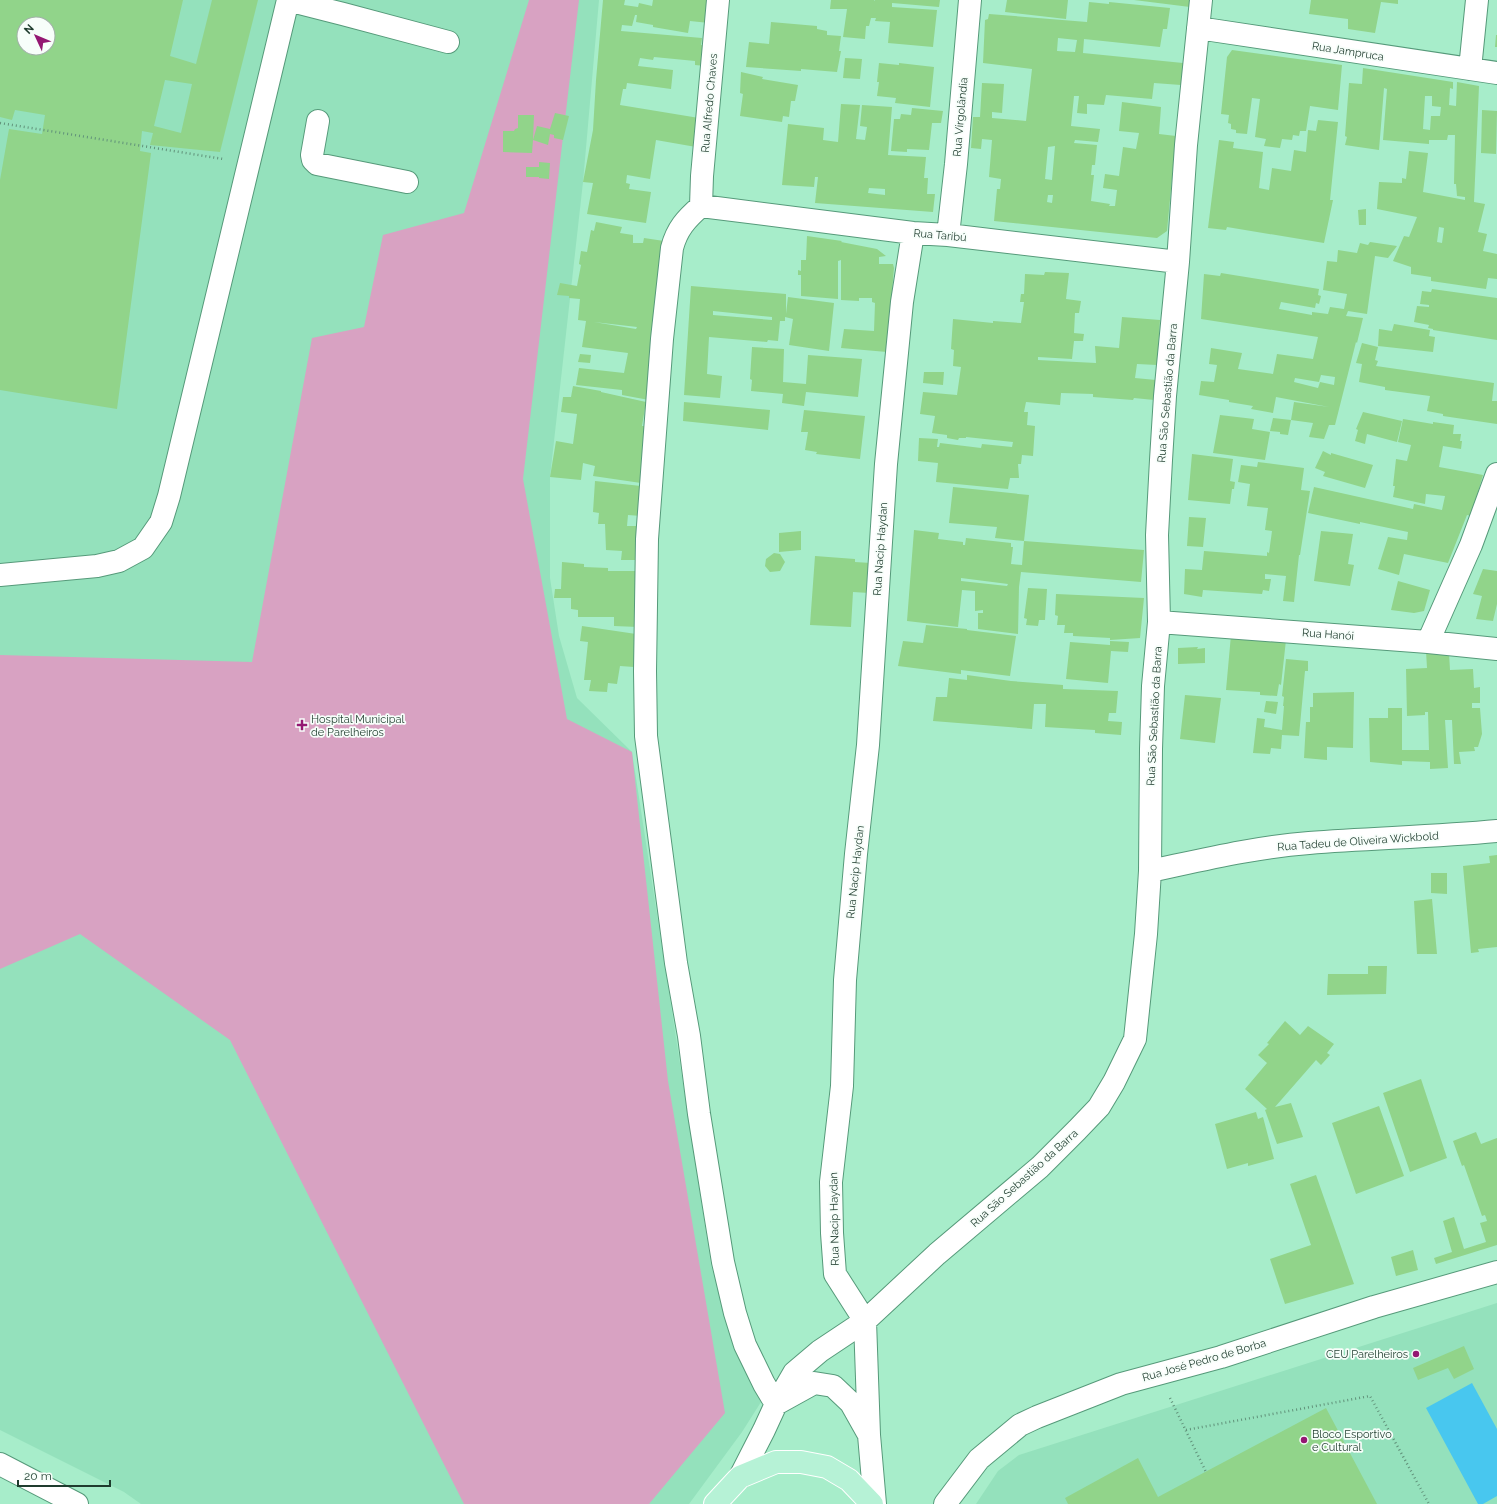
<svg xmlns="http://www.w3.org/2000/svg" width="1497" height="1504" font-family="Raleway,sans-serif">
<rect width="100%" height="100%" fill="#a7edca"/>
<!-- built -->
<path fill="#94e1bc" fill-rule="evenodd" d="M0,0H599L583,182L550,477V578L559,636L577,698L632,752L711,1265L739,1357L761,1402L742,1432L689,1504H141L124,1492L0,1430ZM24,24H48V48H24Z
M1497,1303V1504H976L998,1471L1019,1455Z"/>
<!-- green -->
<path fill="#d8a2c2" d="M529,0H579L523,479L567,719L632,752L668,1081L725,1413L649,1504H464L230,1040L80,934L0,969V655L252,662L312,338L364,327L383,235L464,213Z"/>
<!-- water -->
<path fill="#48c7ef" d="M1472,1383L1497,1429V1496L1483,1504H1478L1426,1408Z"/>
<!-- building -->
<path fill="#91d48a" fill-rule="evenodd" d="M0,0H183L170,56L196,64L212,0H258L220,152L150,145L153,133L142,131L140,151L151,153L117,409L0,390V180L9,129L42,134L45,115L15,110L12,120L0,117ZM24,24H48V48H24ZM165,80L192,84L181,133L154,126Z
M603,0H625L624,5L638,7L639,3L652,6L653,0H711L709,23L690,21L688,33L653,27V25L636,22L637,15H635L632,26L622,25L621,31L702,38L701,45L706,46L705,66L695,65V61L654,57L653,60L640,58L638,66L673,70L671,89L627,83L626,89H623L620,105L699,118L696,147L656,140L650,179L627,175L626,183L630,184L629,189L651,192L646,223L587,214L593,183L583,182L593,130L596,80Z
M831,0H874L875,1V0H940L939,7L892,3V7L937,10L933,47L888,43L890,22L875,21L876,18H871L869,26H866L865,39L843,37L847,9H830Z
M1007,0H1068L1066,19L1005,12Z
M1134,0H1190V7Z
M1311,0H1398V4L1381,2L1375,33L1348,29V19L1309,14Z
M1089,2L1109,4V2L1170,8L1167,29H1163L1160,47L1084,39L1083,53L1183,63L1181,85L1154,83L1152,99L1106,95L1104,105L1087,104V114L1077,113L1079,96H1074L1071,126L1100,129L1098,142L1075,140L1074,143L1097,145L1095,165H1092L1091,175H1094L1091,201L1110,204L1109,206H1115L1117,190L1103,188L1105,174L1119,176L1123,147L1136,149L1139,133L1119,131L1122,102L1161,107L1159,134L1176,136L1167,231L1157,238L994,221L997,189H1000L1001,179L989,177L992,140L982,139L981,149L971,148L973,117H980L982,83L1004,84L1002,113L992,112V118L1026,121L1032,69L983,63L985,20L988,19L989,14L1087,22ZM1058,38L1077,40L1075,52L1057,51ZM1055,146L1052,180L1045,179L1048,147ZM1048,195H1053L1052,203L1047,202Z
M771,22L817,26V29L827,31V35L841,36L839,51H841L837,72L801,69V71L746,67L749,42L769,44Z
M1496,35H1497V47H1495Z
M1232,50L1342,65L1338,110L1310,106L1306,131H1300L1299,136L1293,135L1292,140L1282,139L1280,148L1264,146L1266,139L1255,137L1260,99L1252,98L1247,134L1236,133V130L1231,129V124L1228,123L1229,115L1221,114L1227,57Z
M845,58L862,59L860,79L843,78Z
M879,63L899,65V63L934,67L930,107L895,103L896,98L877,96L879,82H877Z
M1363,68L1453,82V89L1450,88L1449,105L1456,106L1457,82L1479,86L1474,202L1485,204L1478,232L1487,234L1483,251L1497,254V279L1488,278L1486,289L1431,281V277L1411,274V267L1393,261L1404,236L1409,237L1417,217L1377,209L1379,182L1402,183V178L1406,179L1409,151L1428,153L1423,192L1465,200V197L1457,196L1456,184H1454L1455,135H1448L1447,140H1429V144L1383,140L1387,89L1384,88L1379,150L1345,145L1347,137L1345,136L1349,83L1362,84ZM1425,96H1432V106L1441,107L1440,116H1431L1430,130L1423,129ZM1439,227L1444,228L1442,243L1437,242Z
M741,72L763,77L762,79L798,85L795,101H791L789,117L783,116L782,122L740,116L743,94L740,93Z
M841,104L860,105L856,139L865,140L867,127L860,126L862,105L892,107L888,155L926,157L924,178H928L927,194H935L933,212L815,203L818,177H815L814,187L782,185L788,124L824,128L823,140L838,142ZM869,188L885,189V195L868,193Z
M912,108L943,111L941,123H932L929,150L907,149V152L891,151L894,119H900L901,114L911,115Z
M1482,110L1497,111L1496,154L1481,153Z
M555,113L569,116L563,140L554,138V135L550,134L548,145L533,140L532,153L503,152V131H514L515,129L518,128V115H534L533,140L537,126L550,129Z
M1318,120L1338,122L1330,200H1333L1324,243L1227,227L1226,230L1208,228L1219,140L1234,142L1233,148L1263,152L1259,188L1269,190L1272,168L1291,171L1294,150L1306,152L1308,130L1316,131Z
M539,162L550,163L549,179L539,178V177H526V167H539Z
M1366,209V225H1359L1358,210Z
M596,222L622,227L620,233L633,235V243H643L644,238L664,241L649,400L622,395V390L576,385L579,368L624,373L628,353L582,347L586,321L578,320L580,299L569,298V296L557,295L560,283L577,286L581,265L579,264L581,251L587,252L591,230L594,231ZM594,322L637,327L636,329Z
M807,236L842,241L841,242L877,249L886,256L879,257V264H893L894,268L887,352L841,348L844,329L874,331L875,303L872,302V298H859V301L841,300V260L838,261V299L801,296V275H798V270L801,271V260H806Z
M1370,242L1397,246L1388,258L1375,256L1367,314L1348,311L1346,316L1363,318L1357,343L1356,342L1335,425H1329L1324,439L1309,437L1313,423L1291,420L1294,402L1329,407L1276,397L1273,413L1251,409L1253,406L1229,402V400L1199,395L1201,381L1214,382L1217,365L1209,364L1211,348L1242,353L1238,369L1273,374L1277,354L1313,359L1318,337L1201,319L1204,274L1220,276L1221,273L1319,289L1318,295L1321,296L1319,304L1316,303L1315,308L1281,302L1279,309L1312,315V312L1328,314L1330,307L1344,309L1347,294L1323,290L1327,261L1337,262L1338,250L1357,253L1360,243L1368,245ZM1321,375L1335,377L1334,385L1320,382L1318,388L1294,382L1295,378L1319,382Z
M1045,272L1069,273L1066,299L1081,301L1079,313H1075L1074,333L1084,334L1083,341H1074L1072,359L1038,357V360L1096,363L1095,346L1119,348L1122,317L1160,320L1157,365L1137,364L1135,378L1156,380L1154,400L1134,398L1133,400L1093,397V394L1061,393L1060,405L1026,402L1024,412H1028L1027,425L1035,426L1033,456L1022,455L1021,464H1018L1019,478H1010L1008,489L936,482L938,463L918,461L919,438L938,439L937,447H939L940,443L981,448L982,444L1012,447L1013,442L966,437V438H959L958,440L947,438V435L932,433L935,416L920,414L923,392L957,395L961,367L953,366L954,350L951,349L953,319L993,323V321L1021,323L1024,302H1020L1021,294H1024L1025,274L1044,275Z
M691,286L786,294V314L788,297L834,303L829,351L789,345L793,319L785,317V321H780L778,341L768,340L767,342L709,337L707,374L722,376L720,398L684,395ZM713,311L772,317V320L713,315Z
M1432,289L1497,298V340L1433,330V329L1428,328L1429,325L1414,322L1417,306L1429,307V305L1420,304L1422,291L1431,292Z
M1394,324L1430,330L1429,336L1435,337L1433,352L1378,346L1379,329L1392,331Z
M1362,343L1378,347L1375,360L1378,361L1376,366L1494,383L1492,401H1497V424L1443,416V414L1427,411L1430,396L1385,390V387L1359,382L1362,364L1356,363Z
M752,347L784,349L783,382L806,384L808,355L862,359L858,397L806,392L804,406L782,403L783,394L751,391L752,380L750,379Z
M580,354L591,355L590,363L578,362Z
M924,372H944L943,385L923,383Z
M573,386L601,391V392L646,402L642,426H646L642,455L641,483L593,476L595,466L583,463L581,480L550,477L556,441L573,444L577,414L561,412L563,397H571Z
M684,402L770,410L768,430L683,421Z
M804,410L865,416L860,459L816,454L817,452L805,450L808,432H801Z
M1363,412L1402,421L1397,442L1367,434L1365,444L1355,441L1358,430L1356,429Z
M1220,415L1254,419L1252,429L1270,432L1265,460L1213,453Z
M1273,418L1291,420L1288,435L1280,434V432L1270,431Z
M1403,419L1433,424V422L1454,425L1453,434H1461L1460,441H1462L1461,449L1443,446L1439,467L1483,475L1471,516L1467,515L1448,563L1404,554L1399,575L1378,569L1388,537L1407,540L1408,532L1360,522V524L1308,513L1314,487L1413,509L1414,504L1442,510L1445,496L1426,494L1425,504L1393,497L1395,486H1393L1396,459L1407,461L1411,445L1398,442Z
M1323,451L1331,455V453L1373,465L1365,488L1323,476L1325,472L1315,468Z
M1192,454L1233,459L1230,481L1235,482L1234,489H1232L1230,504L1188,500Z
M1258,462L1304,468L1301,490L1310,491L1300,555H1299L1294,602L1283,601L1286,576L1265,574V579H1271L1269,591L1263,590L1262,594L1203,590L1202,597L1184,594L1185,569L1202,570L1204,551L1267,556V552L1269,553L1272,531L1265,530L1268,508L1247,506L1250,484L1238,482L1241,465L1257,467Z
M595,481L641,486V516L628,515L627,526H640L639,560H621L622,551L606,550L605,524H598L599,513L593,512Z
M953,487L1029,495L1024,541L995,538L997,527L949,523Z
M1189,517L1206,518L1203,547L1187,546Z
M914,530L939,533L938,539L963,542V545H965L966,538L1011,543V547H1013L1011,564L1022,565L1024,541L1144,550L1141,582L1021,572L1019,587L1018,634L978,629V613H983V610L975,611V591L962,590L958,627L907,621ZM961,578L1008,584L1007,586L961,581Z
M801,531V550L779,552V533Z
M1321,531L1353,534L1348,564L1354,565L1350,586L1314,581Z
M774,553L780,554L785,562L780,571L770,572L765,566L766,559Z
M815,556L855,559V562L871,563L869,593L853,592L851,627L810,625Z
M562,562L584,564V567L608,568V571H639L638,627L614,626V617H578V610L571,609V598H554L555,589H561Z
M1483,569L1497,571V604L1493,621L1476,619L1482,596L1473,594Z
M1398,581L1430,590L1424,611L1414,613L1391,610Z
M1028,588L1047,589L1045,620H1039L1038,626L1026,625L1027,619L1024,618Z
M1056,594L1144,598L1140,638L1110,640V638L1073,636V633H1064L1065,625H1057L1058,616L1055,615Z
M926,625L967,629V630L1016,636L1010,676L961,670V674L898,666L903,641L923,643Z
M582,626L636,634L634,667L620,666L617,684L608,683L607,692L589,691L591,680H584L588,642L580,641Z
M1231,635L1286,640L1281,685L1279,684L1277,696L1260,695V692L1226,690Z
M1110,641L1129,642L1128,652L1111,651L1108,683L1066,679L1070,642L1110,645Z
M1198,647L1197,649L1205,648V663L1178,664V648Z
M1426,651L1449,653L1450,670L1473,669L1474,688L1480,687V703H1472V708H1480L1482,734L1478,747H1474L1475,751L1459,752L1461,764H1454L1452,720H1445L1448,768L1430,769V762L1402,761V765L1370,762L1369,718H1388V708H1402V750H1429L1428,712H1425V715L1407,716L1406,669L1427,668Z
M1286,659L1308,661V671H1305L1299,736L1282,735L1281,749L1271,748L1270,754L1253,753L1257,718L1265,719L1264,727L1282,730L1284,706H1283L1284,697L1282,696Z
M967,675L1011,681L1063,685V689L1118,691L1116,713H1109L1108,721L1122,722L1121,735L1095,733V730L1045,727L1046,704H1034L1032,729L933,721L936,697H947L949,678L967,680Z
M1354,692L1353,748L1327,747V760L1304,758L1306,722H1310V707H1313V693Z
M1185,695L1221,698L1215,743L1180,739Z
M1266,701L1278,702L1276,714L1264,712Z
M1497,855V947L1478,949L1479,952L1471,953L1463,866L1490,863L1489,856Z
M1431,873H1447V894L1431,893Z
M1432,899L1437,954H1417L1414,901Z
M1368,966H1387L1386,994L1327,995L1328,974H1368Z
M1285,1021L1300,1035L1308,1026L1334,1044L1327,1053L1330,1055L1321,1065L1316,1060L1275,1107L1291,1103L1303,1137L1277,1144L1265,1110L1267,1109L1245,1089L1267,1063L1258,1055L1269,1044L1267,1043Z
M1421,1079L1447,1158L1410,1172L1383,1093Z
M1379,1106L1404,1176L1356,1194L1332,1123Z
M1256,1112L1258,1119L1263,1117L1274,1159L1248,1166V1163L1227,1169L1215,1124Z
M1476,1132L1481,1144L1497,1138V1245L1436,1264L1434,1258L1452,1252L1443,1221L1454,1217L1464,1249L1486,1242L1480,1223L1487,1221L1485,1215L1482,1216L1464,1165L1462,1166L1453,1141Z
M1316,1175L1354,1284L1285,1304L1270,1259L1311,1245L1290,1184Z
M1413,1250L1418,1270L1396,1276L1391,1257Z
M1464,1346L1474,1369L1454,1379L1448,1368L1418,1380L1413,1368Z
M1326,1408L1377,1504H1068L1065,1498L1138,1458L1158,1497Z"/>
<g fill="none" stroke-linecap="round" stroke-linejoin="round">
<defs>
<path id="minor" d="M288,0L343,14L448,42
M1198,28L1497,73
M1470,69L1477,0
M318,121L312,155L313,160L317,164L407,182
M701,206C686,219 677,229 672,248L662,339L647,539L645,671L646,736L676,963L689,1036L699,1114L723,1262L735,1313L745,1345L764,1384L776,1404L814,1383L833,1386L851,1403L869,1435
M701,206L913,233L948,235L1178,262
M701,206L702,176L718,0
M948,235L956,164L970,0
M0,575L97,566L119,561L143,548L161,522L169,496L288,0
M1159,622L1428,642L1497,649
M1428,642L1471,545L1497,474
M1150,871C1202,860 1255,847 1309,843C1371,838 1434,837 1497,831
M0,1464L77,1504
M740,1477L764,1430L776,1404L794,1373L820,1351L865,1321L937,1254L1040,1167L1077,1130L1099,1107L1114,1082L1135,1039L1146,934L1150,871L1151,749L1153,686L1159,622L1157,535L1161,460L1165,396L1178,262L1186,145L1201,0
M875,1504L869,1435L865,1321L835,1274L832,1233L831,1182L842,1086L845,980L856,854L868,745L886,464L902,302L913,233
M945,1504L979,1459L1020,1425L1037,1417L1121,1384L1221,1357L1374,1307L1497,1272"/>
<path id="major" d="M715,1504L740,1477L776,1462H801L827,1467L849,1480L872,1504"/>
</defs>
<!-- minor casing -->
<use href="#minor" stroke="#569a7a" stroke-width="24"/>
<!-- major casing -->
<use href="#major" stroke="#fff" stroke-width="24"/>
<!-- path -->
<path stroke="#61927a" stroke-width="2.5" stroke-dasharray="1 3" stroke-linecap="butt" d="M0,123L223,159
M1170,1398L1206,1472
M1186,1430L1370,1396L1429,1504"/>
<!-- minor -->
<use href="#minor" stroke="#fff" stroke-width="22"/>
<!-- major -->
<use href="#major" stroke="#b6f2d6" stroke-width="22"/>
</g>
<!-- markers -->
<g fill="#941772" stroke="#f7fefa" stroke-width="1.5">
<path d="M300 719h4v4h4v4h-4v4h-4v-4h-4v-4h4z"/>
<circle cx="1416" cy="1354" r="4"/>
<circle cx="1304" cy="1440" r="4"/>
</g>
<g text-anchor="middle" stroke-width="3.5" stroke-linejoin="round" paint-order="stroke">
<!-- street labels -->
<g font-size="11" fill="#1f3c2e" stroke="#f7fefa">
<text transform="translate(1348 51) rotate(9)" y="4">Rua Jampruca</text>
<text transform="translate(709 103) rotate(-85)" y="4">Rua Alfredo Chaves</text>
<text transform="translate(960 117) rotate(-85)" y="4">Rua Virgolândia</text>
<text transform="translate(940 235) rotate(5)" y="4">Rua Taribú</text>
<text transform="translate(1167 393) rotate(-85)" y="4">Rua São Sebastião da Barra</text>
<text transform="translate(880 549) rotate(-86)" y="4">Rua Nacip Haydan</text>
<text transform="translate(1328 634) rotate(4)" y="4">Rua Hanói</text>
<text transform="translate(1154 716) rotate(-87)" y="4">Rua São Sebastião da Barra</text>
<text transform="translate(1358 841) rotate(-4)" y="4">Rua Tadeu de Oliveira Wickbold</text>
<text transform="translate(855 872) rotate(-84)" y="4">Rua Nacip Haydan</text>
<text transform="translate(1024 1178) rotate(-42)" y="4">Rua São Sebastião da Barra</text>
<text transform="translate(834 1219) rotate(-91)" y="4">Rua Nacip Haydan</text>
<text transform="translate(1204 1360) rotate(-16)" y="4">Rua José Pedro de Borba</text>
</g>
<!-- poi labels -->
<g font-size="11" fill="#1f3c2e" stroke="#f7fefa" text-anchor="start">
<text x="311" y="723">Hospital Municipal<tspan x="311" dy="13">de Parelheiros</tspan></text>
<text x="1408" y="1358" text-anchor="end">CEU Parelheiros</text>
<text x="1312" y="1438">Bloco Esportivo<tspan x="1312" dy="13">e Cultural</tspan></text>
</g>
</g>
<!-- north arrow -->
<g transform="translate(36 36) rotate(314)"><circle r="19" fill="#f7fefa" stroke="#a1b0a8"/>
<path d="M0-3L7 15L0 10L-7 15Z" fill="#941772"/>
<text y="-6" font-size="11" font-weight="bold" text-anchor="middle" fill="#1f3c2e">N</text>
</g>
<!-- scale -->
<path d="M18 1480v6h92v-6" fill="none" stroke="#1f3c2e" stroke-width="2"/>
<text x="24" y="1480" font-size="12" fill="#1f3c2e" stroke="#f7fefa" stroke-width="3" paint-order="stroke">20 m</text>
</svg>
